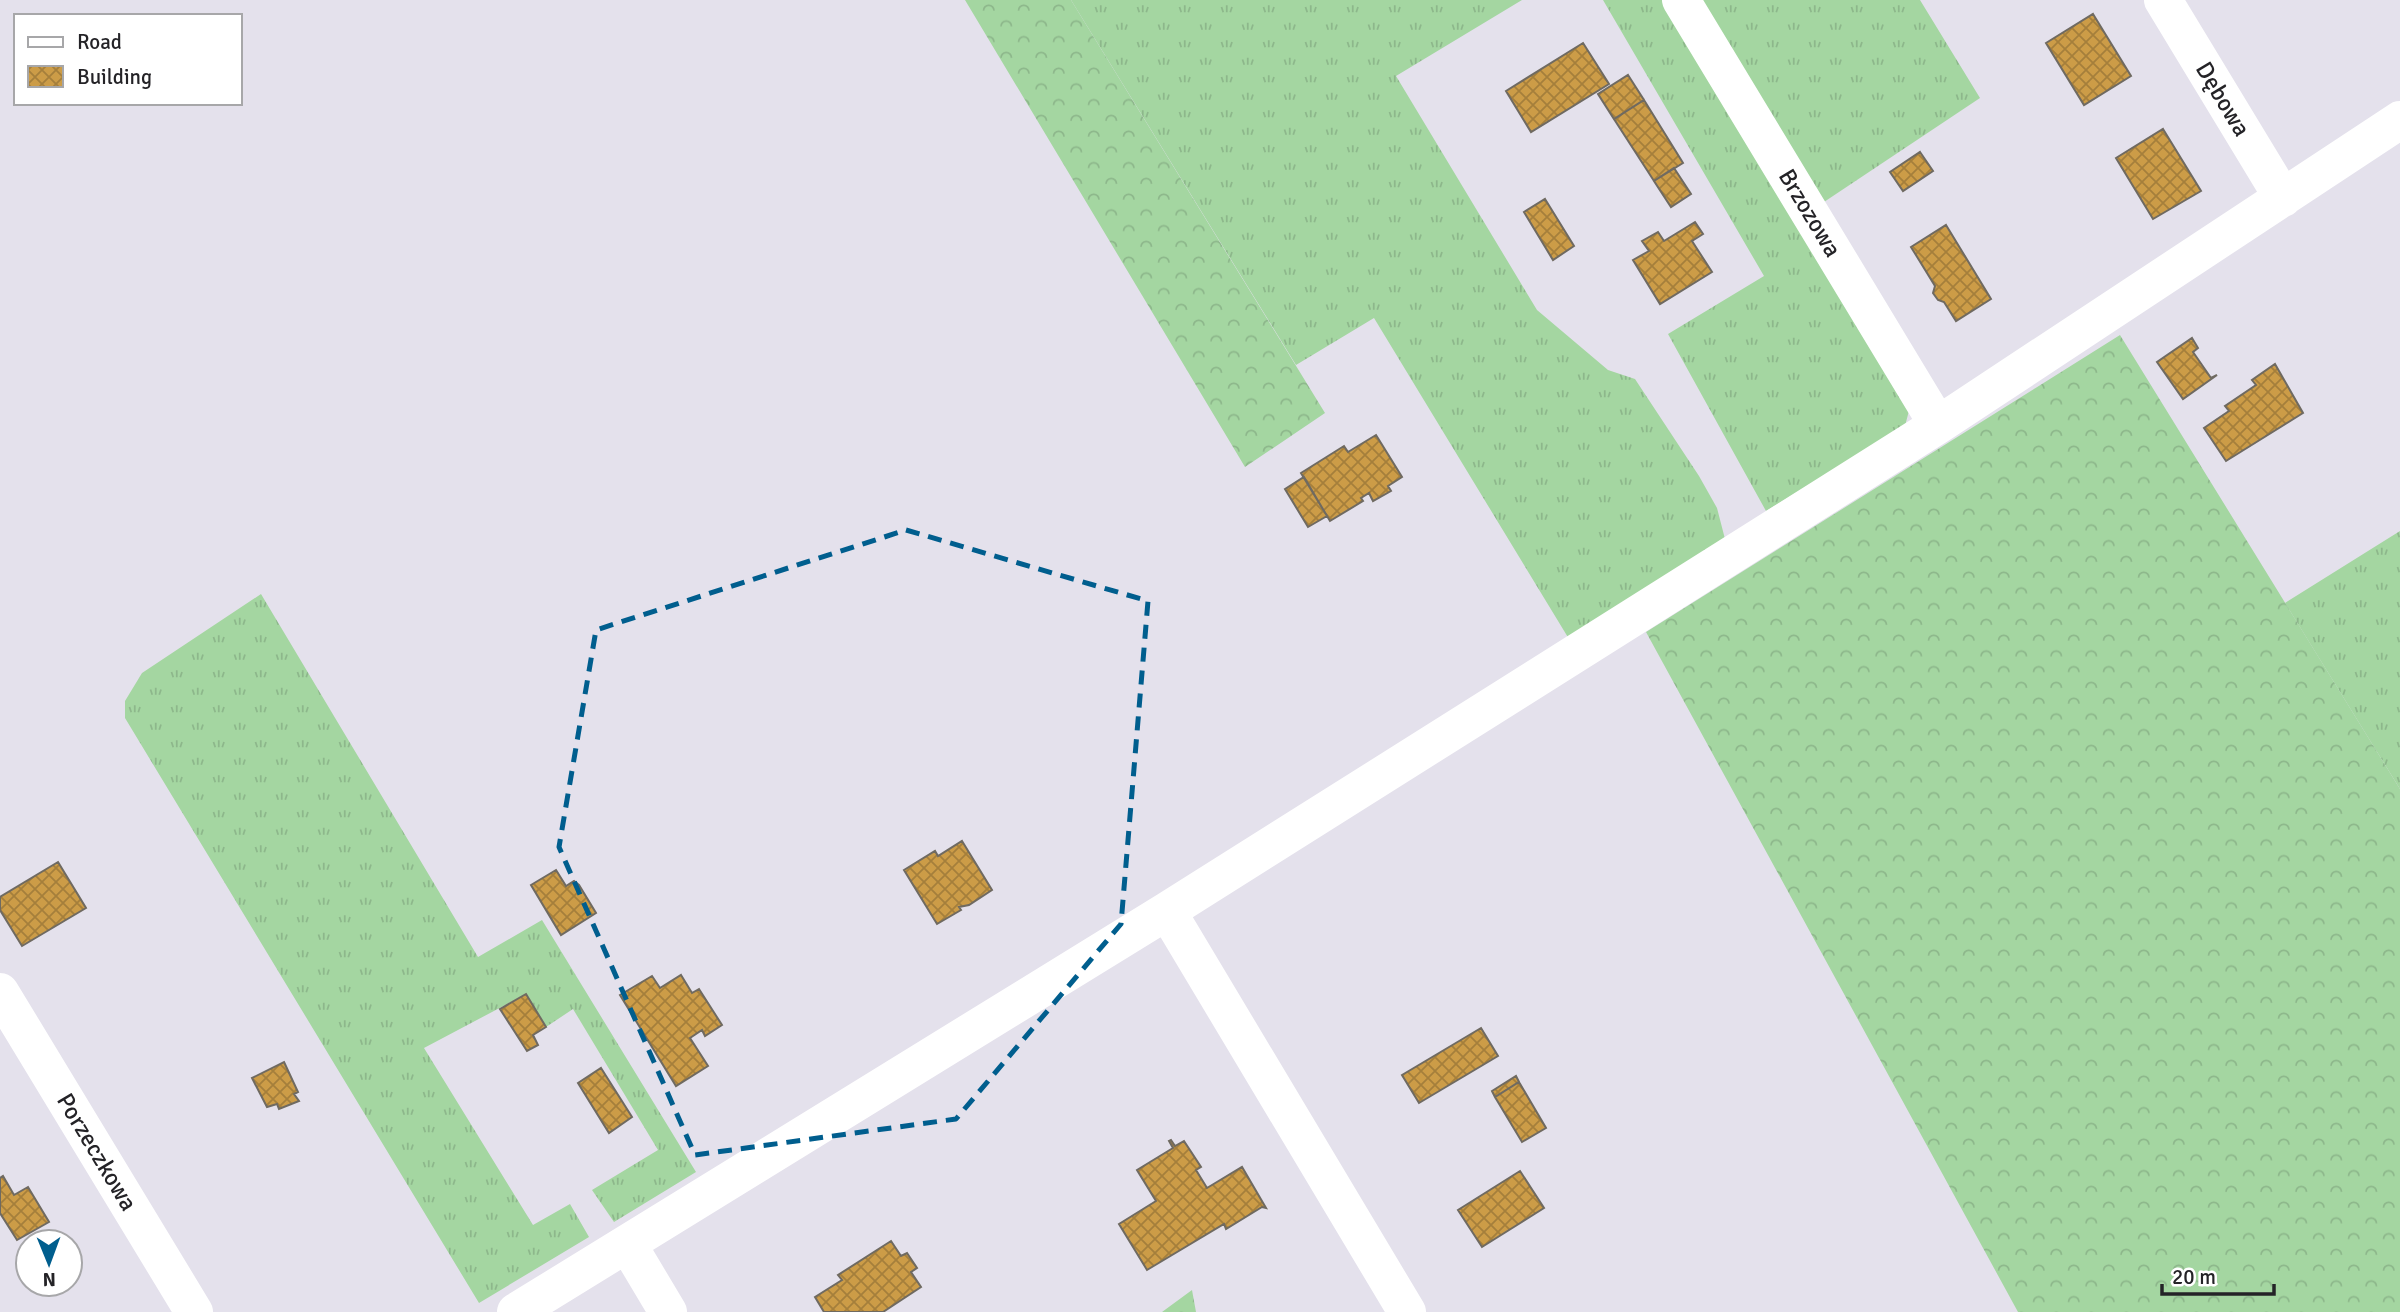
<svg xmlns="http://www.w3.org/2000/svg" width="2400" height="1312" font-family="Signika,sans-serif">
<defs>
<pattern id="grass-tufts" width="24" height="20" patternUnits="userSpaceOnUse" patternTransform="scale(1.75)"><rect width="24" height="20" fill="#a4d6a1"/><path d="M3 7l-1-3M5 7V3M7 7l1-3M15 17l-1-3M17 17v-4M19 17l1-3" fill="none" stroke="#8db78b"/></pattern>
<pattern id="forest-crowns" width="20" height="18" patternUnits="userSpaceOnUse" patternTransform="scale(1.75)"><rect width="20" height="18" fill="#a4d6a1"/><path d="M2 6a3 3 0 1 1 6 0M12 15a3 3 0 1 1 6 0" fill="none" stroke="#8db78b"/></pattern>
<pattern id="building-cross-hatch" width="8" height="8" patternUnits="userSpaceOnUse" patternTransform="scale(1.75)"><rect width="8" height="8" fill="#cc9c47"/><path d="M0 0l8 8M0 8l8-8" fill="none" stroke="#a57f3b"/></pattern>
</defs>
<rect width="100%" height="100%" fill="#e4e1ec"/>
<!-- grass -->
<path fill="url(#grass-tufts)" d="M1071,0H1522L1396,76L1537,310L1608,370L1635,379L1699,476L1717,508L1725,539L1569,639L1374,318L1296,365Z
M1603,0H1664L1911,403L1905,426L1766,511L1668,334L1764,276Z
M1702,0H1920L1980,98L1824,202Z
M2400,531V789L2285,603Z
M261,594L478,957L542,920L696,1172L614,1222L592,1190L658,1150L573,1009L546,1027L526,994L424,1048L533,1225L570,1204L589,1237L479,1303L125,718V701L142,673Z"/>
<!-- forest -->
<path fill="url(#forest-crowns)" d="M965,0H1071L1325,413L1245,467Z
M2120,335L2400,789V1312H2018L1646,632Z
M1192,1290L1196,1312H1162Z"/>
<!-- building -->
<path fill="url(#building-cross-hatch)" stroke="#6f6a61" stroke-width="2" d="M2093,14L2131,76L2084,105L2046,43Z
M1583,43L1609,84L1531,132L1506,91Z
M1628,75L1644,100L1614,119L1598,94Z
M1644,100L1683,163L1654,181L1614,119Z
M2163,129L2201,191L2153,219L2116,158Z
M1920,152L1933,171L1903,191L1890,172Z
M1674,168L1691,194L1671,207L1654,181Z
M1545,199L1574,246L1553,260L1524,212Z
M1695,222L1703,234L1692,241L1712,272L1660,304L1633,260L1649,251L1642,241L1658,232L1664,241Z
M1946,225L1991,299L1956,321L1944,302L1938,300L1933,293L1935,286L1911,247Z
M2192,338L2198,348L2193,352L2211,378L2217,375L2183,399L2157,362Z
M2275,364L2303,413L2226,461L2204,428L2229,411L2225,406L2256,385L2252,380Z
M1376,435L1402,477L1388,486L1391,491L1373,501L1369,493L1361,498L1363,501L1330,521L1301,473L1344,446L1348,452Z
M1304,477L1327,516L1308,527L1285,489Z
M962,841L992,890L969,905L959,907L961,910L937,924L904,870L935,851L938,856Z
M58,862L86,908L22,946L0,910V897Z
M556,870L566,886L574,881L579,885L596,913L561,935L531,885Z
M681,975L692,993L699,989L722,1025L705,1036L702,1030L690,1038L708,1066L676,1086L620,995L652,976L660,988Z
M526,994L546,1027L533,1035L538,1045L527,1051L500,1009Z
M1481,1028L1498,1056L1419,1103L1402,1075Z
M284,1062L298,1092L294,1094L299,1101L279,1109L277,1104L267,1107L252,1078Z
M601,1068L632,1117L609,1133L578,1083Z
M1516,1076L1519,1082L1495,1097L1492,1091Z
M1519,1082L1546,1128L1522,1142L1495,1097Z
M1171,1140L1175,1146L1184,1141L1201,1167L1196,1170L1207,1188L1242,1167L1266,1208L1262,1207L1226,1229L1224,1224L1147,1270L1119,1224L1156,1201L1137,1170L1173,1148L1169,1141Z
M1520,1171L1544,1208L1482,1247L1458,1210Z
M3,1176L14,1195L28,1187L49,1222L17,1240L0,1213V1178Z
M891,1241L901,1256L907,1253L917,1268L911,1272L921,1287L883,1312H824L815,1297L842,1280L838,1275Z"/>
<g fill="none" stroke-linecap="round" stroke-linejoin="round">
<!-- minor -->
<path stroke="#fff" stroke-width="38" d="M1681,0L1938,425
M2163,0L2283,198
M1167,911L1407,1312
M0,992L194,1312
M628,1245L668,1312
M516,1312L1167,911L1938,425L2400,120"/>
</g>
<!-- marked area -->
<path fill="none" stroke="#005e8e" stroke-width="5" stroke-dasharray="14 9" stroke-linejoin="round" d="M906,530L1148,601L1121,924L956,1119L695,1155L559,847L596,630Z"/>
<g text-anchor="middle" stroke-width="6" stroke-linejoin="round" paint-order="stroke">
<!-- street labels -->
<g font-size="24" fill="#242327" stroke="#fff">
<text transform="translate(2223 99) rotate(59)" y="8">Dębowa</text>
<text transform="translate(1810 213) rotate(59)" y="8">Brzozowa</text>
<text transform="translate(97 1152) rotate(59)" y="8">Porzeczkowa</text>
</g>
</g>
<!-- legend -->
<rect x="14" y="14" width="228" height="91" fill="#ffffff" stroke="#a7a7a9" stroke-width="2"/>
<rect x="28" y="37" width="35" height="10" fill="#ffffff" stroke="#a7a7a9" stroke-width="2"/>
<text x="77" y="49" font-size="21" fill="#242327">Road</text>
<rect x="28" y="66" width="35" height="21" fill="url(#building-cross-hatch)" stroke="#a7a7a9" stroke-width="2"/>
<text x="77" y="84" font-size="21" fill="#242327">Building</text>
<!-- north arrow -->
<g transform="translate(49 1263) rotate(179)"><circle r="33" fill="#ffffff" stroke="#a7a7a9" stroke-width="2"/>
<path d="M0-5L12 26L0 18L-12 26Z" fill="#005e8e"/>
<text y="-10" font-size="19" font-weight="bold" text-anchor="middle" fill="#242327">N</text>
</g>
<!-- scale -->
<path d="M2162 1284v10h112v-10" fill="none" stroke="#242327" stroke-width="3.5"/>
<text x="2172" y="1284" font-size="21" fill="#242327" stroke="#ffffff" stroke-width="5" paint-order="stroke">20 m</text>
</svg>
